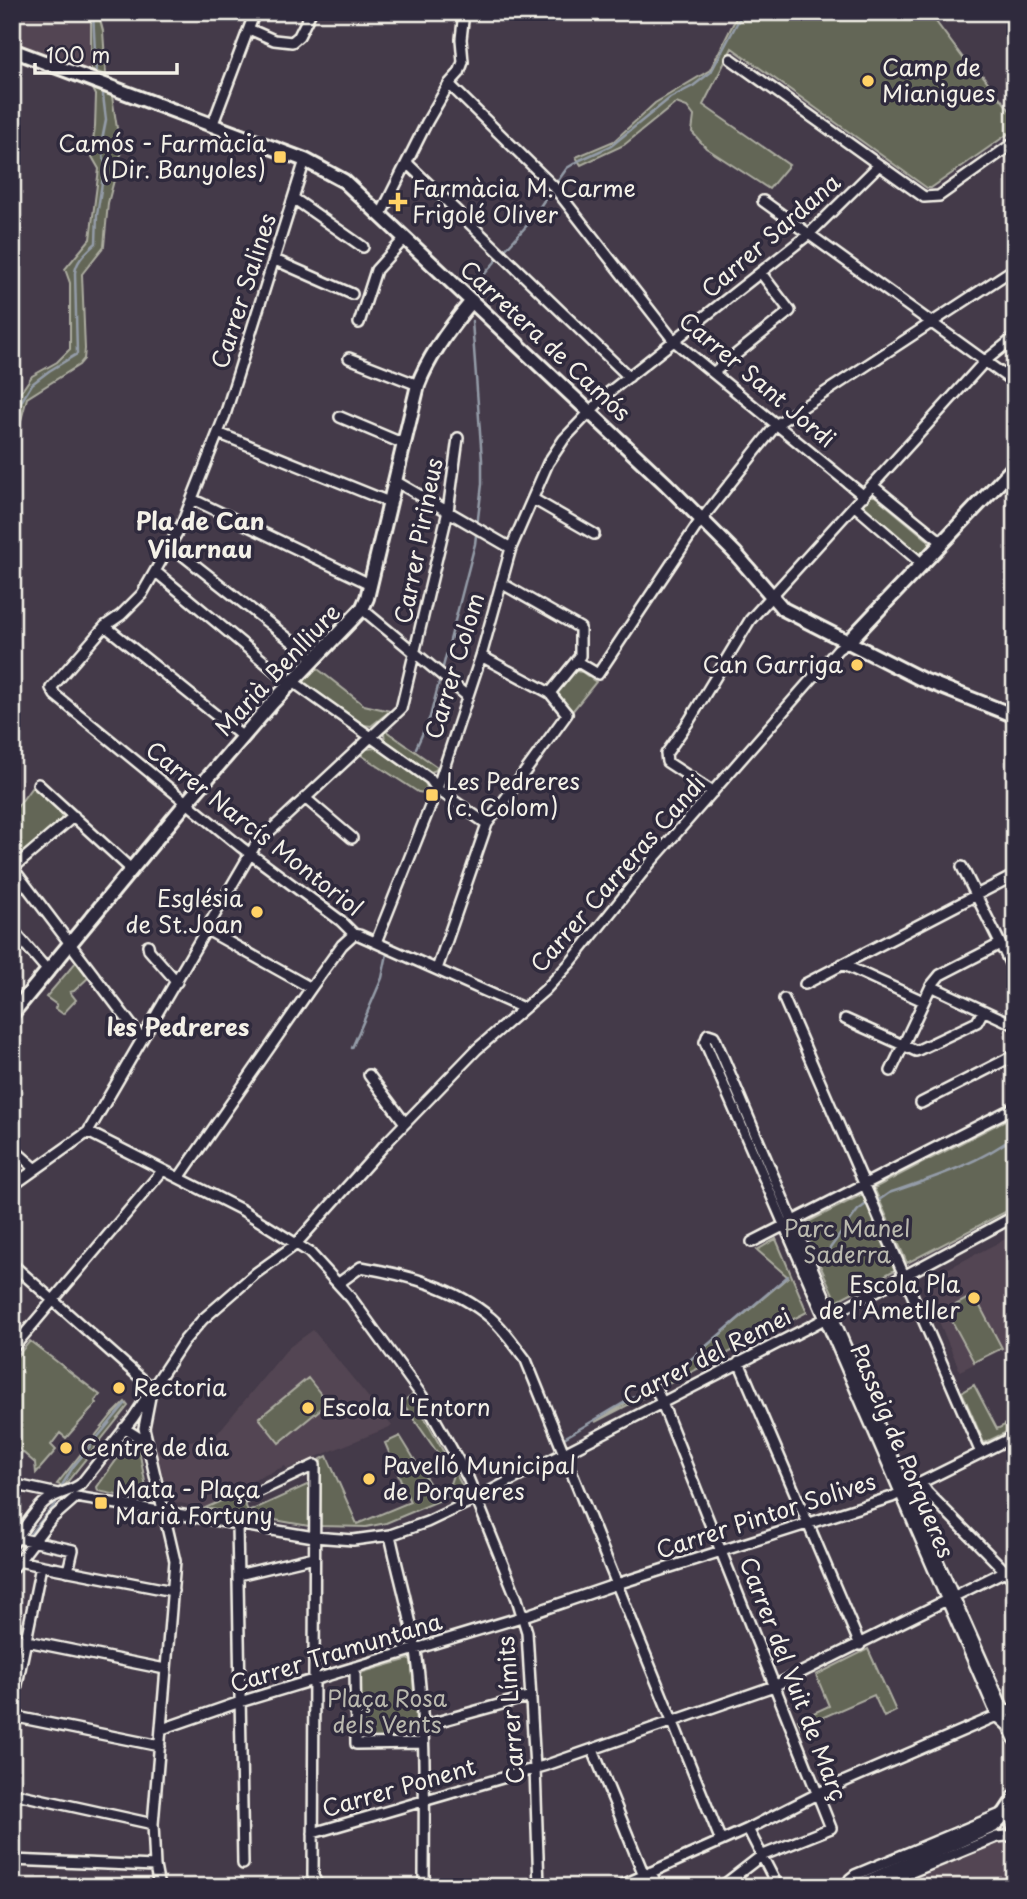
<svg xmlns="http://www.w3.org/2000/svg" width="1027" height="1899" font-family="'Playpen Sans',sans-serif">
<rect width="100%" height="100%" fill="#443a49"/>
<filter id="ink" filterUnits="userSpaceOnUse"><feTurbulence type="fractalNoise" baseFrequency=".0143" numOctaves="2"/><feDisplacementMap in="SourceGraphic" scale="14" xChannelSelector="R" yChannelSelector="G"/><feConvolveMatrix kernelMatrix="1 2 1 2 8 2 1 2 1" color-interpolation-filters="sRGB"/></filter>
<g filter="url(#ink)">
<!-- built -->
<path fill="#534552" d="M12,12H76L91,21V80L12,50Z
M1015,1234V1372L1003,1349L960,1371L932,1305L936,1302L924,1281Z
M313,1330L392,1426L287,1469L285,1466L239,1487L241,1492L205,1508L169,1501L156,1449L216,1435L288,1348Z
M1015,1821V1887H855L993,1826Z"/>
<!-- green -->
<path fill="#636657" stroke="#acaca0" stroke-width="2" d="M88,12H98L103,31L106,75L91,70V21Z
M739,12H940L934,19L972,70L976,67L1015,117V129L931,188H927L732,48L703,105L789,165L769,189L706,148L692,132L694,116L687,107L676,103L624,145L581,165L576,157L614,141L655,103L710,70Z
M93,89L112,96L121,154L108,203L104,246L82,274L85,349L84,359L79,365L27,398L20,424L12,437V399L23,389L32,376L57,362L70,349V283L65,269L90,239L99,169L91,155L95,127L96,95Z
M871,496H875L929,541V551L918,554L864,509L863,501Z
M314,666L364,705L390,711L371,726L364,725L305,683L304,676Z
M575,671L582,672L596,682L571,713L558,695V690Z
M386,731L437,767L436,770L431,772L385,740L384,733Z
M376,748L425,783L427,787L424,793L418,792L361,755L366,749Z
M32,787L62,813L61,820L18,857L12,856V814Z
M76,962L88,978L74,991L70,992L76,1000L63,1014L55,1008L57,1005L46,997Z
M1015,1115V1207L907,1263L874,1188Z
M863,1194L895,1270L836,1301L802,1225Z
M776,1239L807,1312L595,1422L676,1372L788,1277L757,1250Z
M974,1295L1002,1348L974,1362L946,1310Z
M30,1341L100,1395L95,1401L97,1403L66,1438L60,1433L51,1445L56,1450L36,1473L35,1463L12,1443V1362Z
M308,1378L328,1403L279,1443L259,1418Z
M974,1385L997,1429L1015,1420V1428L984,1443L962,1392Z
M412,1395L463,1487L460,1492L386,1523L366,1527L320,1526L321,1459L327,1456L357,1524L410,1502L385,1443L400,1436C414,1458 425,1478 440,1499L446,1495L453,1475L402,1402Z
M125,1402L128,1406L64,1486L57,1484L111,1416Z
M130,1441L138,1444L148,1498L145,1501L98,1491L97,1487Z
M309,1484V1526L205,1508L241,1492L248,1512Z
M868,1649L896,1711L884,1717L874,1695L801,1727L798,1720L829,1706L816,1675Z
M409,1659L412,1663L417,1737L413,1740L361,1741L359,1737L360,1675L363,1672Z"/>
<g fill="none" stroke-linecap="round" stroke-linejoin="round">
<!-- stream -->
<path stroke="#949ca8" stroke-width="2.5" d="M93,12L96,72
M555,185L567,168L580,160L611,146L670,98L693,86L711,72L743,12
M504,251L529,223L551,190
M471,290L500,256
M12,417L32,384L49,371L77,354L75,273C76,260 87,252 96,243L97,215L105,164L101,145L106,120L103,95
M416,748L430,717L475,544L482,484V460L472,321
M352,1048L382,978L387,954
M879,1200L889,1193C932,1178 978,1164 1015,1136
M818,1260L825,1255L858,1210L865,1205
M564,1438L676,1372L788,1276
M61,1487L73,1467L125,1404
M30,1534L56,1503"/>
<defs>
<path id="street" d="M249,29L274,40L292,42L299,36L311,12
M731,59L924,197L939,196L1015,142
M449,84L554,187L674,341L864,496
M212,126L255,12
M305,160L225,415L182,524L142,594L121,615L105,626L51,688L55,695L241,847L341,921L354,934L359,935L523,1008
M408,164L629,377
M293,198L363,247
M763,201L1015,383
M381,214L427,122L449,84L459,73L463,62L461,39L464,12
M275,260L352,294
M359,323L376,270L405,238
M349,358L418,385
M714,372L790,311L761,273
M340,417L404,444
M218,433L389,502
M395,481L511,548
M873,486L943,543
M192,499L370,584
M533,499L594,534
M855,506L922,564
M171,546L313,658
M156,572L285,679L292,681L430,779L437,789L487,824
M501,583L580,628V656L550,693
M362,609L467,696
M105,626L243,737
M576,661L598,674L698,524L777,424L1015,268
M38,784L131,869
M713,792L667,762L666,754L689,721L750,620L985,361L1015,337
M305,798L352,838
M12,867L142,1039
M962,867L1015,973
M12,869L74,816
M12,929L48,971
M207,930L311,988
M376,942L437,789L481,656L511,548L548,463L564,439L608,393L809,234L879,165
M148,945L149,950L177,982
M1003,950L1015,944
M842,964L923,1001
M437,969L487,824L567,714L550,693L481,656
M805,984L1015,875
M931,986L1015,1025
M784,999L981,1453
M845,1019L916,1051L977,1022L983,1011
M891,1071L931,986L940,975L1000,944
M369,1075L405,1123
M921,1103L1015,1055
M88,1132L242,1210L309,1252L351,1298L422,1396L468,1478L517,1599L527,1632L535,1768L539,1887
M12,1148L36,1169
M179,1178L311,988L342,945L354,934
M12,1186L88,1132L256,844L401,709L448,511L458,438
M752,1242L1015,1107
M12,1264L153,1389
M339,1283L361,1267C407,1275 455,1287 491,1318C505,1330 515,1346 526,1360L721,1841
M12,1349L163,1170
M739,1362L860,1645
M656,1388L831,1828L761,1856L721,1887
M150,1397L144,1428L175,1561L153,1824L155,1866L159,1887
M124,1428L146,1442
M12,1484L58,1494
M922,1484L927,1492L1015,1581
M247,1497L315,1465L313,1876L319,1887
M237,1524L243,1864
M390,1535C398,1573 410,1612 416,1651C427,1728 424,1809 424,1887
M18,1538L73,1550L68,1571
M12,1545C22,1532 33,1511 46,1501C57,1492 71,1492 81,1484L133,1418L183,1342L203,1319L256,1273L295,1245L388,1141L477,1049L545,990L571,962L651,862L838,649L847,643
M12,1560L173,1591
M12,1570L51,1519L76,1497L314,1537L353,1540L390,1535L427,1522L471,1501L813,1325L1015,1216
M238,1575L314,1557
M12,1638L165,1669
M355,1667L356,1744L422,1743
M12,1709L41,1566
M12,1716L160,1746
M422,1726L531,1696
M1008,1726L997,1716L705,1042L708,1034L714,1036L907,1491L1005,1712L1008,1726L1015,1741
M162,1729L240,1702L518,1618L617,1584L892,1497L1015,1436
M593,1750L644,1875
M12,1793L153,1824
M748,1829L778,1887
M313,1833L547,1765L774,1686L1015,1566
M12,1860L155,1866
M651,1872L657,1887
M618,1887L748,1829L827,1789L1015,1708
M847,1887L850,1879L855,1875L1001,1814
M875,1887L997,1837L1015,1835"/>
<path id="secondary" d="M12,50L305,160L344,181L666,484L735,553L783,609L921,679L1015,716
M847,643L1015,466
M12,1014L187,802L272,703L362,609L367,598L418,385C429,355 451,326 472,301
M1015,1796L1010,1812L1015,1830
M855,1887L993,1826L1003,1816L1011,1804"/>
</defs>
<!-- street casing -->
<use href="#street" stroke="#f4f1e8" stroke-width="14"/>
<!-- secondary casing -->
<use href="#secondary" stroke="#f4f1e8" stroke-width="18"/>
<!-- street -->
<use href="#street" stroke="#2f2a3d" stroke-width="9"/>
<!-- secondary -->
<use href="#secondary" stroke="#2f2a3d" stroke-width="12"/>
</g>
</g>
<!-- markers -->
<g fill="#ffd166" stroke="#2f2a3d" stroke-width="2.5">
<circle cx="868" cy="81" r="7"/>
<rect x="273" y="150" width="14" height="14" rx="3.5"/>
<path d="M394.5 191.5h7v7h7v7h-7v7h-7v-7h-7v-7h7z"/>
<circle cx="857" cy="665" r="7"/>
<rect x="425" y="788" width="14" height="14" rx="3.5"/>
<circle cx="257" cy="912" r="7"/>
<circle cx="974" cy="1298" r="7"/>
<circle cx="119" cy="1388" r="7"/>
<circle cx="308" cy="1408" r="7"/>
<circle cx="66" cy="1448" r="7"/>
<circle cx="369" cy="1479" r="7"/>
<rect x="94" y="1496" width="14" height="14" rx="3.5"/>
</g>
<g text-anchor="middle" stroke-width="7" stroke-linejoin="round" paint-order="stroke">
<!-- poi labels -->
<g font-size="23" fill="#f4f1e8" stroke="#2f2a3d" text-anchor="start">
<text x="882" y="76">Camp de<tspan x="882" dy="26">Mianigues</tspan></text>
<text x="266" y="152" text-anchor="end">Camós - Farmàcia<tspan x="266" dy="26">(Dir. Banyoles)</tspan></text>
<text x="412" y="197">Farmàcia M. Carme<tspan x="412" dy="26">Frigolé Oliver</tspan></text>
<text x="843" y="673" text-anchor="end">Can Garriga</text>
<text x="446" y="790">Les Pedreres<tspan x="446" dy="26">(c. Colom)</tspan></text>
<text x="243" y="907" text-anchor="end">Església<tspan x="243" dy="26">de St.Joan</tspan></text>
<text x="960" y="1293" text-anchor="end">Escola Pla<tspan x="960" dy="26">de l'Ametller</tspan></text>
<text x="133" y="1396">Rectoria</text>
<text x="322" y="1416">Escola L'Entorn</text>
<text x="80" y="1456">Centre de dia</text>
<text x="383" y="1474">Pavelló Municipal<tspan x="383" dy="26">de Porqueres</tspan></text>
<text x="115" y="1498">Mata - Plaça<tspan x="115" dy="26">Marià Fortuny</tspan></text>
</g>
<!-- street labels -->
<g font-size="23" fill="#f4f1e8" stroke="#2f2a3d">
<text transform="translate(771 236) rotate(-41)" y="8">Carrer Sardana</text>
<text transform="translate(244 291) rotate(-72)" y="8">Carrer Salines</text>
<text transform="translate(545 341) rotate(43)" y="8">Carretera de Camós</text>
<text transform="translate(757 380) rotate(40)" y="8">Carrer Sant Jordi</text>
<text transform="translate(419 541) rotate(-79)" y="8">Carrer Pirineus</text>
<text transform="translate(455 666) rotate(-73)" y="8">Carrer Colom</text>
<text transform="translate(278 670) rotate(-47)" y="8">Marià Benlliure</text>
<text transform="translate(254 829) rotate(38)" y="8">Carrer Narcís Montoriol</text>
<text transform="translate(618 874) rotate(-49)" y="8">Carrer Carreras Candi</text>
<text transform="translate(707 1357) rotate(-27)" y="8">Carrer del Remei</text>
<text transform="translate(902 1451) rotate(67)" y="8">Passeig de Porqueres</text>
<text transform="translate(766 1516) rotate(-18)" y="8">Carrer Pintor Solives</text>
<text transform="translate(336 1653) rotate(-17)" y="8">Carrer Tramuntana</text>
<text transform="translate(793 1679) rotate(69)" y="8">Carrer del Vuit de Març</text>
<text transform="translate(511 1710) rotate(-94)" y="8">Carrer Límits</text>
<text transform="translate(399 1788) rotate(-16)" y="8">Carrer Ponent</text>
</g>
<!-- park labels -->
<g font-size="23" fill="#bab9ae" stroke="#2f2a3d">
<text x="847" y="1237">Parc Manel<tspan x="847" dy="26">Saderra</tspan></text>
<text x="387" y="1707">Plaça Rosa<tspan x="387" dy="26">dels Vents</tspan></text>
</g>
<!-- neighbourhood labels -->
<g font-size="24" font-weight="bold" fill="#f4f1e8" stroke="#2f2a3d">
<text x="200" y="530">Pla de Can<tspan x="200" dy="28">Vilarnau</tspan></text>
<text x="178" y="1036">les Pedreres</text>
</g>
</g>
<!-- margin -->
<rect width="1027" height="1899" fill="none" stroke="#2f2a3d" stroke-width="42"/>
<rect x="21" y="21" width="985" height="1857" fill="none" stroke="#f4f1e8" stroke-width="2.5" filter="url(#ink)"/>
<!-- scale -->
<path d="M35 63v10h142v-10" fill="none" stroke="#f4f1e8" stroke-width="3.5"/>
<text x="46" y="63" font-size="21" fill="#f4f1e8" stroke="#2f2a3d" stroke-width="5" paint-order="stroke">100 m</text>
</svg>
